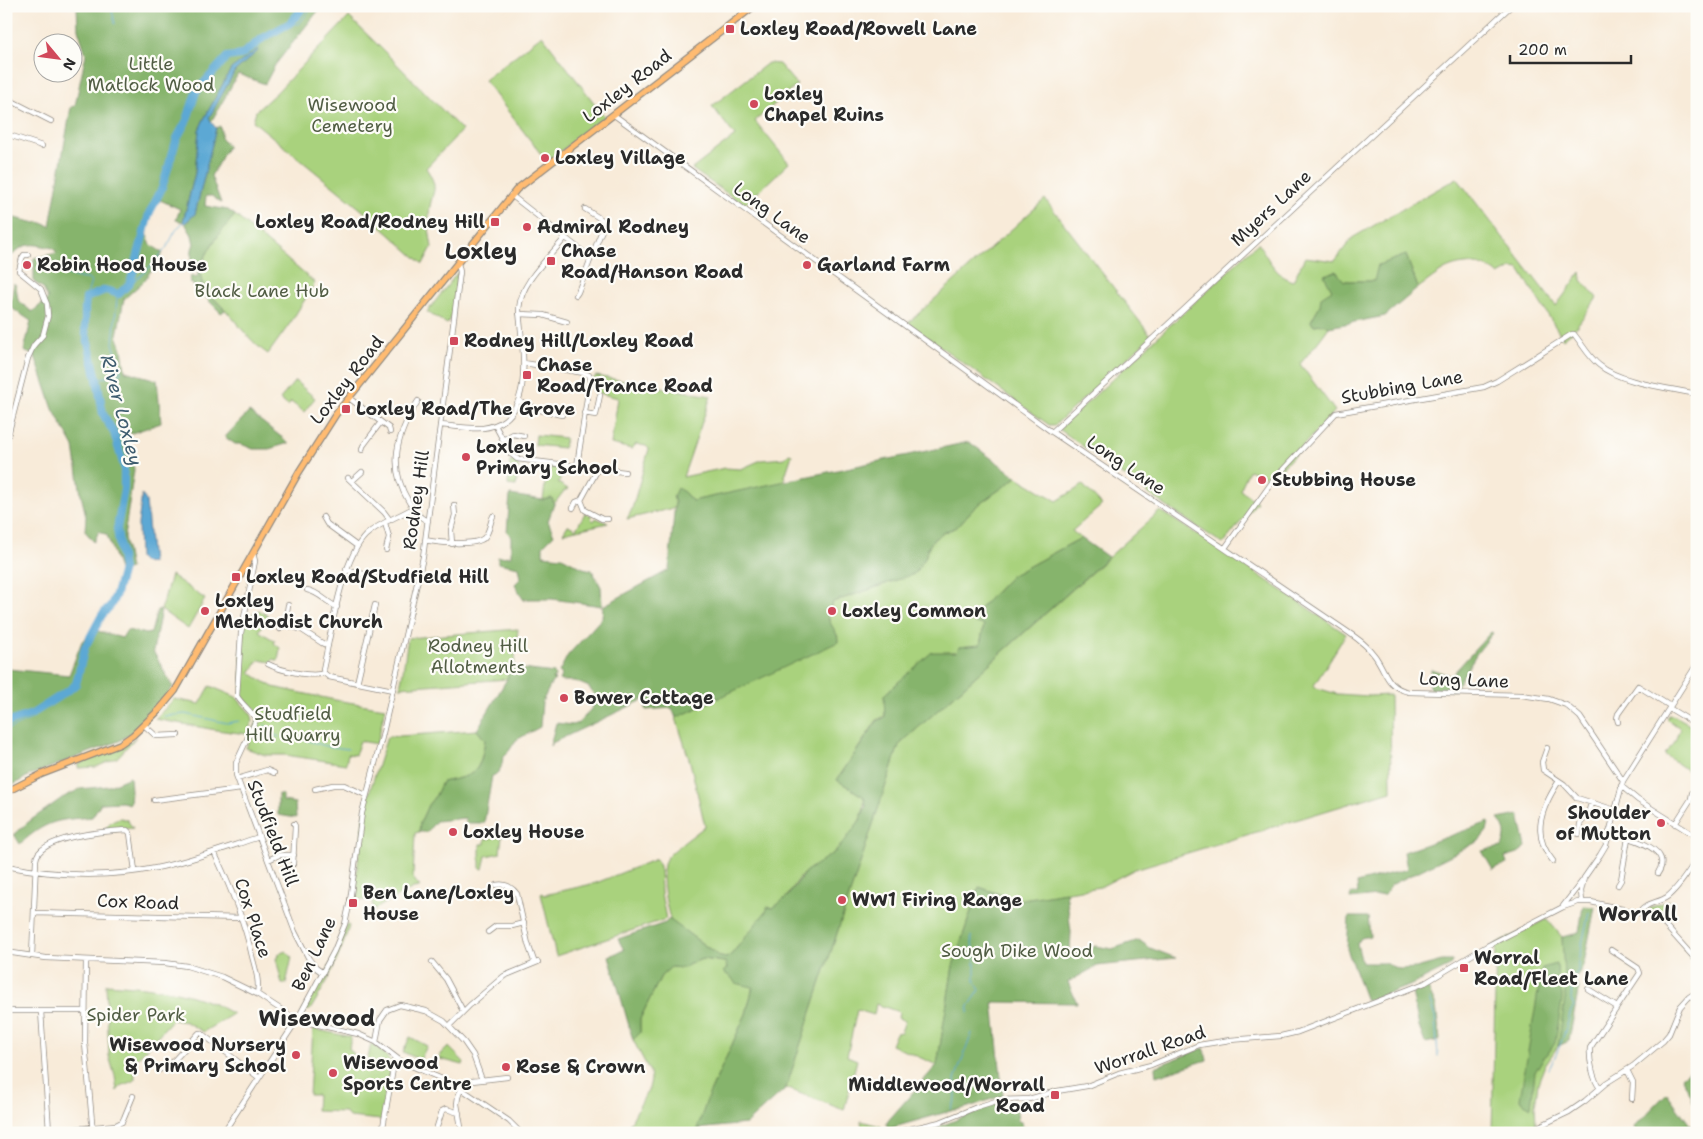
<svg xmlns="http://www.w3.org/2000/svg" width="1703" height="1139" font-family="'Shantell Sans',sans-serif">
<rect width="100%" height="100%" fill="#fdfcf7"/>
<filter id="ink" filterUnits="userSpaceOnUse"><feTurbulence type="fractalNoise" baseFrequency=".02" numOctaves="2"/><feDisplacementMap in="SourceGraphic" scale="10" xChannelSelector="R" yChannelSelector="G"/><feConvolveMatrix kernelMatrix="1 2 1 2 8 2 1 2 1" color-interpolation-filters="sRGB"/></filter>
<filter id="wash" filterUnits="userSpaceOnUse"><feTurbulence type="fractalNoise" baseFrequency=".0096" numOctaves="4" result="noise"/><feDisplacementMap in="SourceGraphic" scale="20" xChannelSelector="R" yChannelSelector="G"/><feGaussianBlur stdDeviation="1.12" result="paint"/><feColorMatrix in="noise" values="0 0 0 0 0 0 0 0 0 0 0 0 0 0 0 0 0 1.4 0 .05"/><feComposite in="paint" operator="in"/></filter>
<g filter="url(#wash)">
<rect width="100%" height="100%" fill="#f8ebd9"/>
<!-- green -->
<path fill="#a9d27d" stroke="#6a7e54" d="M349,17L379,46L462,130L426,168C441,191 431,190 429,214C428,225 430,236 432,247L423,264L363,211L253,121L256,111L276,93Z
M542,35L605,117L547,162L484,80Z
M768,63L779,64L797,85L755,121L789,163L744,205L692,169L735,136L712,106Z
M1457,178L1556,306L1581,272L1582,280L1597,298L1573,331L1563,339L1519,269L1512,268L1499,275C1485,261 1462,261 1444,270C1435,275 1427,282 1418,288L1406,255L1374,281H1343L1336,271L1325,275L1332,290L1320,305L1311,321L1313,325L1324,324L1329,327C1320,340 1310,352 1300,364L1335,411L1272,479L1249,470L1240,490L1257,502L1223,544L1163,504L1059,429L1258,243C1266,255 1277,278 1293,281L1305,257L1335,261L1352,238Z
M1045,199L1151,336L1055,425H1049L908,323Z
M235,215L315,283L291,322L268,354C253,344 241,328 230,315C221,305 208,294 202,282C194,264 223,228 235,215Z
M458,272L452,316L447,324L427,312Z
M596,376L711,396L683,477L725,468L741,469L761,460L785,458L789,454L792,455L785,476L784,482L692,501L684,492L675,503L674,508L627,519L632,509L649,449L646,446L636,444L632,449L611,444L618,398L594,392L595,381L592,380Z
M295,381L315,398L304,412L291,402L288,406L280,399Z
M536,435L565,438L564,448L535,445Z
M510,461L519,462L516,486L508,485Z
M553,466L566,468L558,483L568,489L564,491L554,504L552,498L543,500L547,470H550Z
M1017,477L1057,501L1083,485L1102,505L1072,531L1081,538L1011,576L969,620L984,625L980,645L959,647L957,652L932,653L885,694V716L877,720L837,780L864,797C868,821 840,849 822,862C817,865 810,868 805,872C792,884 787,906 768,909L731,955L726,958L721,957L671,921C666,908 659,871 666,859C672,850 696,834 705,826L690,762L676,718L838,637C829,621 825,619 833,602L914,574L925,558L928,548L933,540L942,533L957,527L974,508Z
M1160,511L1216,546L1346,634L1313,687L1337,694L1369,696L1390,695L1391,791L1135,869L1100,887L1017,900L979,887L953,966L937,1065L891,1045L896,1033L901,1032L905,1021L898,1018L899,1012L876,1004L874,1015L857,1010L847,1056L857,1060L844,1110L786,1088L899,745Z
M585,513L592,516L591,519L594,521L596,518L608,523L563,533L568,525L576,529Z
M171,575L205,599L188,629L161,610Z
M259,610L268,616L259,631L275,641L274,643L280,648L278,661L274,659L271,662L259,660L250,673L273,687L335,700L385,708L377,744L360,741L355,755L348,754L346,764L285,755H265L246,748L258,719L257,715L242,700L241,650L244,619Z
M518,629L514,668L510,669L507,679L400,687C404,670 405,655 408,638Z
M210,686L236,697L251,714L253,719L252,722L247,734L216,730L155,719L174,699L200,704Z
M1669,715L1675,716L1697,728V777L1664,754L1674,744L1680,728L1667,719Z
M477,730L485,740C479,775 476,775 442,782L436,795L428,805L420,823L419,832L415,833L413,878L420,887L413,888L373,910L372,901L353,899L366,803L387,737Z
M136,737L117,758L96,767L78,768L79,764L124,746Z
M121,818L127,820L133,828L104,831C109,823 112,819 121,818Z
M502,836L500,853L486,856L483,869L480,868V844H485V839Z
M656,859L660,866L661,893L666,919L556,956L541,894L543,893L544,895L596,883Z
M1668,900L1667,920L1665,919V914L1660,911L1658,914L1648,909Z
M1547,919L1562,937L1566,999L1558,1046L1545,1065L1538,1083L1535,1106L1536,1125L1519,1133H1492L1496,944Z
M346,924L349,926C340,957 327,983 310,1010L303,1011C320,985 338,955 346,924Z
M286,951L292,957L286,984H282L276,958L279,957L278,954Z
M702,959L725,962L727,968L753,987L746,1014L708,1097L698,1129L702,1128L700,1133H625L649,1088L651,1080L650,1072L633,1040L640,1033V1019L661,976L671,967L683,968L690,964Z
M106,984C151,987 194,990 233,1014L203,1032L186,1022L172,1020L134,1062L135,1080L121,1086L117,1091L115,1076L109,1056Z
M313,1029L351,1037L349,1048L357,1058V1063H367L371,1044L382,1051L391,1062L382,1120L349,1117L345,1112L316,1111L317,1095H309Z
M410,1037L427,1046L420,1060L403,1052Z
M449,1047L464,1062L463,1065L440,1059V1054Z
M861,1121L880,1126L882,1128V1132L863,1133Z"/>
<!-- forest -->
<path fill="#86b46c" stroke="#58704c" d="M77,6H322L275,65L265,84L238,74L211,122L209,118L235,71L258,50L231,69L204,119L199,130L195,173L183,222L176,220L180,209L160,200C153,211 143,229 150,243C153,247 159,250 163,253L144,281L124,299L117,335L122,349L125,371L157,380L161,423L129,434L134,470L124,537L130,569L120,572L107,535L99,531L94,542L85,531L86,516L81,495L74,447L53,409L35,356L24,351L31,321L10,307L14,283L16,286L18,300L32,312L48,299L43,288L34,282V258L57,253L53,248C36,245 26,240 13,255L7,253L6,216L36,223L39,222L50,226L71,107L75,106L86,54L78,29Z
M220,126L221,131V138L228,146L211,176L221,203L212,196H206L205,206L228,210L235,215C223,229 197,259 201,279C203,290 217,301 225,310L221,313L190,282L191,276L197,278L199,270L191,265C193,257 190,251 194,244L192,235L185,223L195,214L216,128Z
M1406,255L1418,288L1385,316L1329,327L1324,324L1313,325L1311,321L1320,305L1321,297L1332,290L1324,275L1336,271L1344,281H1374L1378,265Z
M249,412L252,414L289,443L269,449H253L241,444H235L225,437Z
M969,442L1017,477L974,508L957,527L942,533L933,540L928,548L925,558L914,574L833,602C831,605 828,610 828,614C827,624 839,631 838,642L676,718L672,708L646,710L645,699L552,743L550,746L556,723L572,725L579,723L591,709L596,702V698L589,687L575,681H561L559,680L562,674L559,672L568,655L602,618L603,606L669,570L675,502L673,497L677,488L684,492L692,501Z
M510,495L543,500L552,498L554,504L548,521L554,535L543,546V555L562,557L583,568L592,570L601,587L602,606L552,599H524V601L515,584L521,578L519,567L498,563V557L511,556V536L507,532Z
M1081,538L1108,557L899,745L786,1088L746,1124L697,1129L708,1097L746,1014L753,987L735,983L732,978L723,972L727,968L725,962L702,959L690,964L683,968L671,967L661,976L640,1019V1033L633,1040L609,956L624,950L618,939L665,923L669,919L720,957L726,958L731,955L767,910V907L773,908L788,896L805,872L836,851L844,842L860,820L866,806L864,797L837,780L877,721L885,717L884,695L932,652H957L959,647L980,645L984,625L968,621L1011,576Z
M157,610H161L153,651L173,687L151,714L134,731L119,741L30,775L6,789V672L8,669L69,675L82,641L94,630L122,638L127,630L146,634L151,633Z
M1491,632L1493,633L1477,653L1454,690L1429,689L1431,669L1451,676Z
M514,668L554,673L555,677L552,679L555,680L552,682L542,702L540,727L516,740L509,751L503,757C502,765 501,773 492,776L484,823H466L465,818L436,821L427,832H419L420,823L428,805L436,795L442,782C476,775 480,774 485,740L477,730L507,679L510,669Z
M130,777L131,791L130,804L122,802L101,803L92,817C57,820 47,820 20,844L14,834L31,820L62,798L80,789L109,786Z
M278,794L283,795V801L295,803L296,818L278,815Z
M1519,815L1526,847L1518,853L1505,857L1507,863L1493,870L1482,851L1502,847C1507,835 1506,829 1498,819Z
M1489,822L1487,831L1479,841L1391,885L1385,895L1350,899L1351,894L1358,893L1357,883L1407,869L1404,852Z
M979,887L1017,900L1066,892L1071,932L1070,953L1096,946L1112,949L1139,940L1150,948L1176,958L1097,966L1068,982L1077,1003L993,1002L1003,1096C988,1099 966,1110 954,1110L887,1129V1122L937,1065L953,966Z
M1583,906L1595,907L1584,963L1580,972L1572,981L1579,987L1569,1041L1558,1046L1565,999L1562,937L1579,933Z
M1349,917H1368L1370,936L1361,938L1357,944L1362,963H1384L1399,969L1416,968L1442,961H1452V965L1409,986L1366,1001L1347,949Z
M1557,964L1558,985L1562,994V1001L1555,1043L1547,1055L1544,1057L1535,1072L1531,1107L1521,1101L1520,1099L1542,968Z
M1427,986L1436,1006L1440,1040L1425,1043L1419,1027L1412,992Z
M1204,1048L1207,1060L1156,1076L1155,1067Z
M1691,1069L1695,1094L1697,1095V1114L1691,1095L1681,1077Z
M1667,1093L1690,1125L1697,1123V1133H1636L1634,1127Z
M1009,1103L1016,1104L1018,1121L1021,1122L1026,1133H913L941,1126L995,1104Z"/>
<!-- water -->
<path fill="#5ca8d4" stroke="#446a80" d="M258,49V51L235,71L209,118L211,122L216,128L195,214L185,223L183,222L195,173L199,130L204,119L231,69Z
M142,494L146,501L152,563L142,562L139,558L138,524Z"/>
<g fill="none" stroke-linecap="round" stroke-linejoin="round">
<!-- stream -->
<path stroke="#5ca8d4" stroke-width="1" d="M111,6L115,24
M290,23L299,24L313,6
M258,49L263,38
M51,271C64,271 75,279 88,279L91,282L86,298
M129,284C145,274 154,263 166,248C173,238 174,229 184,222
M97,379L116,375L121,372L113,343L117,298L119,294
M164,716L185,714L227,723L239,721
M265,725L270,733L279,737
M6,730L34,718L32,714
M288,739L299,738L326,746L348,749
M1429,999L1435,1017L1438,1056
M968,1013L969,1006L980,990L975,982V961L971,936
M1549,1069C1556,1055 1562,1042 1566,1028C1569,1021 1569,1012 1574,1006L1571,1000L1572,978L1578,971V962L1589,912
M951,1109L956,1099L955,1079L972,1033"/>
<!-- river -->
<path stroke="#5ca8d4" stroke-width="8" d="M6,723L32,714L69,690L76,684L85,647L102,615L111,605L116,594L123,569L117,529L124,489V467L114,433L103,414L97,379L85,330V308L86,298L105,290L119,294L129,284L132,277L149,214L162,188L177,138L187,120L196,92L227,57L241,55L263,38L290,23L305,6"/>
</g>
</g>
<g filter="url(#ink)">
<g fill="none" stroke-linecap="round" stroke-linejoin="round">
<defs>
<path id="minor" d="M739,6L744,14
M6,82L8,74
M6,98L51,121
M614,115L1052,432L1348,632C1358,639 1368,646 1375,656C1387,673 1386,687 1409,692L1521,695L1549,699L1566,705L1580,717L1623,781
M6,134L42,146
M511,195L591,258L604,225V221L585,209
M576,295L578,292L591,258
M519,314L543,315L567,322
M524,363L584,373L589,375L590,378L577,466
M349,398L389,428L390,432
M418,401C397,434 387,466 409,502C414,510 419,518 428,521
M518,401L540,410L562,415
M584,413L596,415L600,395
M440,425C454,426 469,429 483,428C539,421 521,346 519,309C521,281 548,259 565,238
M495,425L510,453L517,459L625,472
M1052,432L1511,6
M503,440L513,434L524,436
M6,443L28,358L34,345L43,335L48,316L47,304L41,289L19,271L22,258L24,255H28
M362,450L363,446L381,422
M598,469L581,500L585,510L602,519H608
M348,478L384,512L390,520
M352,481L362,472
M573,508L576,502L581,500
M323,517L327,524L357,546
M385,523L389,537L386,550
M425,540C438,543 475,546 484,538C490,532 490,522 493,516
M452,544L451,530L455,515L454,505
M1225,548L1275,478L1336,413L1484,387L1497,381L1572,334H1574C1582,344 1589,357 1599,365C1620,383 1669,388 1697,394
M253,553L255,561L241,633L237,696C242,705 252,711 256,720L236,763V775L295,932L309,959L316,968L323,973
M346,569L380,579
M307,590C319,592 326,602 337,607
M283,624L302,630L322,643L328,646
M280,629L286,618L288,605
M268,664C279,670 312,678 324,673
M357,683L375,605
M393,690L329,677L324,673L323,669C331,634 341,560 366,535C379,523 398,517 413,508
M1669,708L1697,725
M1618,722L1617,718L1618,714L1638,686L1670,706
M144,725L156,736L178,735
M1547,748L1542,762L1543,770L1564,784L1577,798L1615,810
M237,779L267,770L274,773
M1621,786L1638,800L1697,837
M315,789L333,785H344L366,795
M154,800L241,789
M1675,824L1691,799L1692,793
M1609,832C1625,837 1675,847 1658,873
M1579,834L1580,824L1588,814L1591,803
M214,852C230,886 244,919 252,956C255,968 260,982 257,994
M268,860L279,855H294
M1553,861C1530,834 1542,807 1559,781
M293,864L295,826L294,824
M6,866C55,876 107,878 156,868C191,861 225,848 259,837
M496,885C505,883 512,887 517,894L528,944L534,961L533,964
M1618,885L1621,880L1628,838
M1582,902L1581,891L1584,878L1600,855L1606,845L1623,781L1697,664
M1563,906L1583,880
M34,913L242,918
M1640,913C1644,903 1658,903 1667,897C1679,888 1688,872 1697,859
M488,932L496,926H512L524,923
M6,952L46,958L165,963L187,966L222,977L257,994L297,1020L358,1034L376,1042L402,1062L454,1084L509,1121L521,1133
M32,956L36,860C38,836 108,831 127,830L130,833L135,871
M86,960L85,1043L93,1133
M432,962L446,979L463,1011
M1588,989L1617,1007
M6,1011H85
M41,1011L49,1131
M449,1026L470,1005L504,976L538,962
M376,1042L380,1020L387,1010L400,1005L426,1011L444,1021L464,1042L473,1055L482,1080
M159,1070L169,1066L199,1033H201L258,1077
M1627,1070L1633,1082L1632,1099
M1600,1088C1593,1080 1589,1059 1590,1048L1640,973L1638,968L1611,950
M34,1133L116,1125L122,1122L124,1118L133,1096
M223,1133L297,1020L334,951L345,924L350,901L362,813L382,737L423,557L460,272L458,263
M382,1133L395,1057
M435,1133L442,1111L446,1109L459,1113
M462,1133L457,1104L458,1097L462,1086L472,1081L507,1077
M893,1133L940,1122L977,1107L999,1100L1029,1099L1057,1091L1087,1086L1119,1073L1151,1065L1199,1045L1230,1040L1281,1036L1298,1032L1425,983L1487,946L1563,907L1578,902H1591L1653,916L1663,923L1697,961
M1525,1133L1569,1112L1585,1101L1606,1083L1633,1066L1663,1041L1669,1034L1680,1007L1689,997L1697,992"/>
<path id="major" d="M6,792L42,774L120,744L133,735L159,710L175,691L299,472L336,414L517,189L754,6"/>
</defs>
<!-- minor casing -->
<use href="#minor" stroke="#928b82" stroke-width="6"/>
<!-- major casing -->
<use href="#major" stroke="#928b82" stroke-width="8"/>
<!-- minor -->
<use href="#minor" stroke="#fff" stroke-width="4.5"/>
<!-- major -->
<use href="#major" stroke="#ffbb71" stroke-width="5.5"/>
</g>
</g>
<!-- markers -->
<g fill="#d1495b" stroke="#fdfcf7" stroke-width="2">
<rect x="725" y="24" width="10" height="10" rx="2.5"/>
<circle cx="754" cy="104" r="5"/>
<circle cx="545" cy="158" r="5"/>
<rect x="490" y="217" width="10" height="10" rx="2.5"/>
<circle cx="527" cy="227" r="5"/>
<rect x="546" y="256" width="10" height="10" rx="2.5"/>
<circle cx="27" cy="265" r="5"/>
<circle cx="807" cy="265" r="5"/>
<rect x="449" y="336" width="10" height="10" rx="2.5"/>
<rect x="522" y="370" width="10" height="10" rx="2.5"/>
<rect x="341" y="404" width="10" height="10" rx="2.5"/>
<circle cx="466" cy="457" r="5"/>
<circle cx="1262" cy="480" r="5"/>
<rect x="231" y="572" width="10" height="10" rx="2.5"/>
<circle cx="205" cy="611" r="5"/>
<circle cx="832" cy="611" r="5"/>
<circle cx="564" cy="698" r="5"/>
<circle cx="1661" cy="823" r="5"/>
<circle cx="453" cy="832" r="5"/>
<circle cx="842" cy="900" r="5"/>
<rect x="348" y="898" width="10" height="10" rx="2.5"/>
<rect x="1459" y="963" width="10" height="10" rx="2.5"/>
<circle cx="296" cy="1055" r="5"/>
<circle cx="506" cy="1067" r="5"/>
<circle cx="333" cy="1073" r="5"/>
<rect x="1050" y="1090" width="10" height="10" rx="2.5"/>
</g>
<g text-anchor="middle" stroke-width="4.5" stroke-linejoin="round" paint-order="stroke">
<!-- poi labels -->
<g font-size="18" font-weight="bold" fill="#2b2b2b" stroke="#fdfcf7" text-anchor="start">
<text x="740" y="35">Loxley Road/Rowell Lane</text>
<text x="764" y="100">Loxley<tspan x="764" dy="21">Chapel Ruins</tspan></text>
<text x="555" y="164">Loxley Village</text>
<text x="485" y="228" text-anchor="end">Loxley Road/Rodney Hill</text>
<text x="537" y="233">Admiral Rodney</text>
<text x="561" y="257">Chase<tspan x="561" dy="21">Road/Hanson Road</tspan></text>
<text x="37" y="271">Robin Hood House</text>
<text x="817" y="271">Garland Farm</text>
<text x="464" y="347">Rodney Hill/Loxley Road</text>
<text x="537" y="371">Chase<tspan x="537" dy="21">Road/France Road</tspan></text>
<text x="356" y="415">Loxley Road/The Grove</text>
<text x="476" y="453">Loxley<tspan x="476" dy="21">Primary School</tspan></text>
<text x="1272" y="486">Stubbing House</text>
<text x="246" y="583">Loxley Road/Studfield Hill</text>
<text x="215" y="607">Loxley<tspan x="215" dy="21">Methodist Church</tspan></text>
<text x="842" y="617">Loxley Common</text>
<text x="574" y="704">Bower Cottage</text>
<text x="1651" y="819" text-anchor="end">Shoulder<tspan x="1651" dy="21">of Mutton</tspan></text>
<text x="463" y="838">Loxley House</text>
<text x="363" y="899">Ben Lane/Loxley<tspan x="363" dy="21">House</tspan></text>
<text x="852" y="906">WW1 Firing Range</text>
<text x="1474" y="964">Worral<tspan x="1474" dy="21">Road/Fleet Lane</tspan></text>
<text x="286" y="1051" text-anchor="end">Wisewood Nursery<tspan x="286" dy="21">&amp; Primary School</tspan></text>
<text x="343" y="1069">Wisewood<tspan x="343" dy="21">Sports Centre</tspan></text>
<text x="516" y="1073">Rose &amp; Crown</text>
<text x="1045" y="1091" text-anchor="end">Middlewood/Worrall<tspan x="1045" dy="21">Road</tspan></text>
</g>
<!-- park labels -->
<g font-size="18" fill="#515d44" stroke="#fdfcf7">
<text x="151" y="70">Little<tspan x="151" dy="21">Matlock Wood</tspan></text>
<text x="352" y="111">Wisewood<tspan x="352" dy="21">Cemetery</tspan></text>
<text x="262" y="297">Black Lane Hub</text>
<text x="478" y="652">Rodney Hill<tspan x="478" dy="21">Allotments</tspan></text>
<text x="293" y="720">Studfield<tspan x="293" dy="21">Hill Quarry</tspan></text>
<text x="1017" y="957">Sough Dike Wood</text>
<text x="136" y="1021">Spider Park</text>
</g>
<!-- street labels -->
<g font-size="18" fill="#2b2b2b" stroke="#fdfcf7">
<text transform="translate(627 86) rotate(-38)" y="6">Loxley Road</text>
<text transform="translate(1271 208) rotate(-43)" y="6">Myers Lane</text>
<text transform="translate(772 213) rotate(36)" y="6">Long Lane</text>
<text transform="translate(347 380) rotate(-52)" y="6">Loxley Road</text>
<text transform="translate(1402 387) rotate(-10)" y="6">Stubbing Lane</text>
<text transform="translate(1126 465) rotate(34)" y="6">Long Lane</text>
<text transform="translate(416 500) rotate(-82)" y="6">Rodney Hill</text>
<text transform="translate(1464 680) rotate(2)" y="6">Long Lane</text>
<text transform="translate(273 833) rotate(69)" y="6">Studfield Hill</text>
<text transform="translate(138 902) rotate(2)" y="6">Cox Road</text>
<text transform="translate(253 918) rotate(72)" y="6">Cox Place</text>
<text transform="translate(314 954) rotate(-65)" y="6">Ben Lane</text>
<text transform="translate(1150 1050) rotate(-19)" y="6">Worrall Road</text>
</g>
<!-- water labels -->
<g font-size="19" font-style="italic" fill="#3f5d6f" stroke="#fdfcf7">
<text transform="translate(122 410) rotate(75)" y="7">River Loxley</text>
</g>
<!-- quarter labels -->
<g font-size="20" font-weight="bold" fill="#2b2b2b" stroke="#fdfcf7">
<text x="1638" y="921">Worrall</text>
</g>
<!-- district labels -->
<g font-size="22" font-weight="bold" fill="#2b2b2b" stroke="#fdfcf7">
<text x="481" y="259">Loxley</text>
<text x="317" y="1026">Wisewood</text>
</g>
</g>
<!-- margin -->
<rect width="1703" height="1139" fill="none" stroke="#fdfcf7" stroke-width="25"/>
<!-- north arrow -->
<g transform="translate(58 58) rotate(119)"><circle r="24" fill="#fdfcf7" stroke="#a9a8a5"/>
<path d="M0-4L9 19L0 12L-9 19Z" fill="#d1495b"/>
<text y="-8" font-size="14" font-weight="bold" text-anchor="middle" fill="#2b2b2b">N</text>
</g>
<!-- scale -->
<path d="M1510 55v8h121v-8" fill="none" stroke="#2b2b2b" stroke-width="2.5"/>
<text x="1518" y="55" font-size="15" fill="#2b2b2b" stroke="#fdfcf7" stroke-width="4" paint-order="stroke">200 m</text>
</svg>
